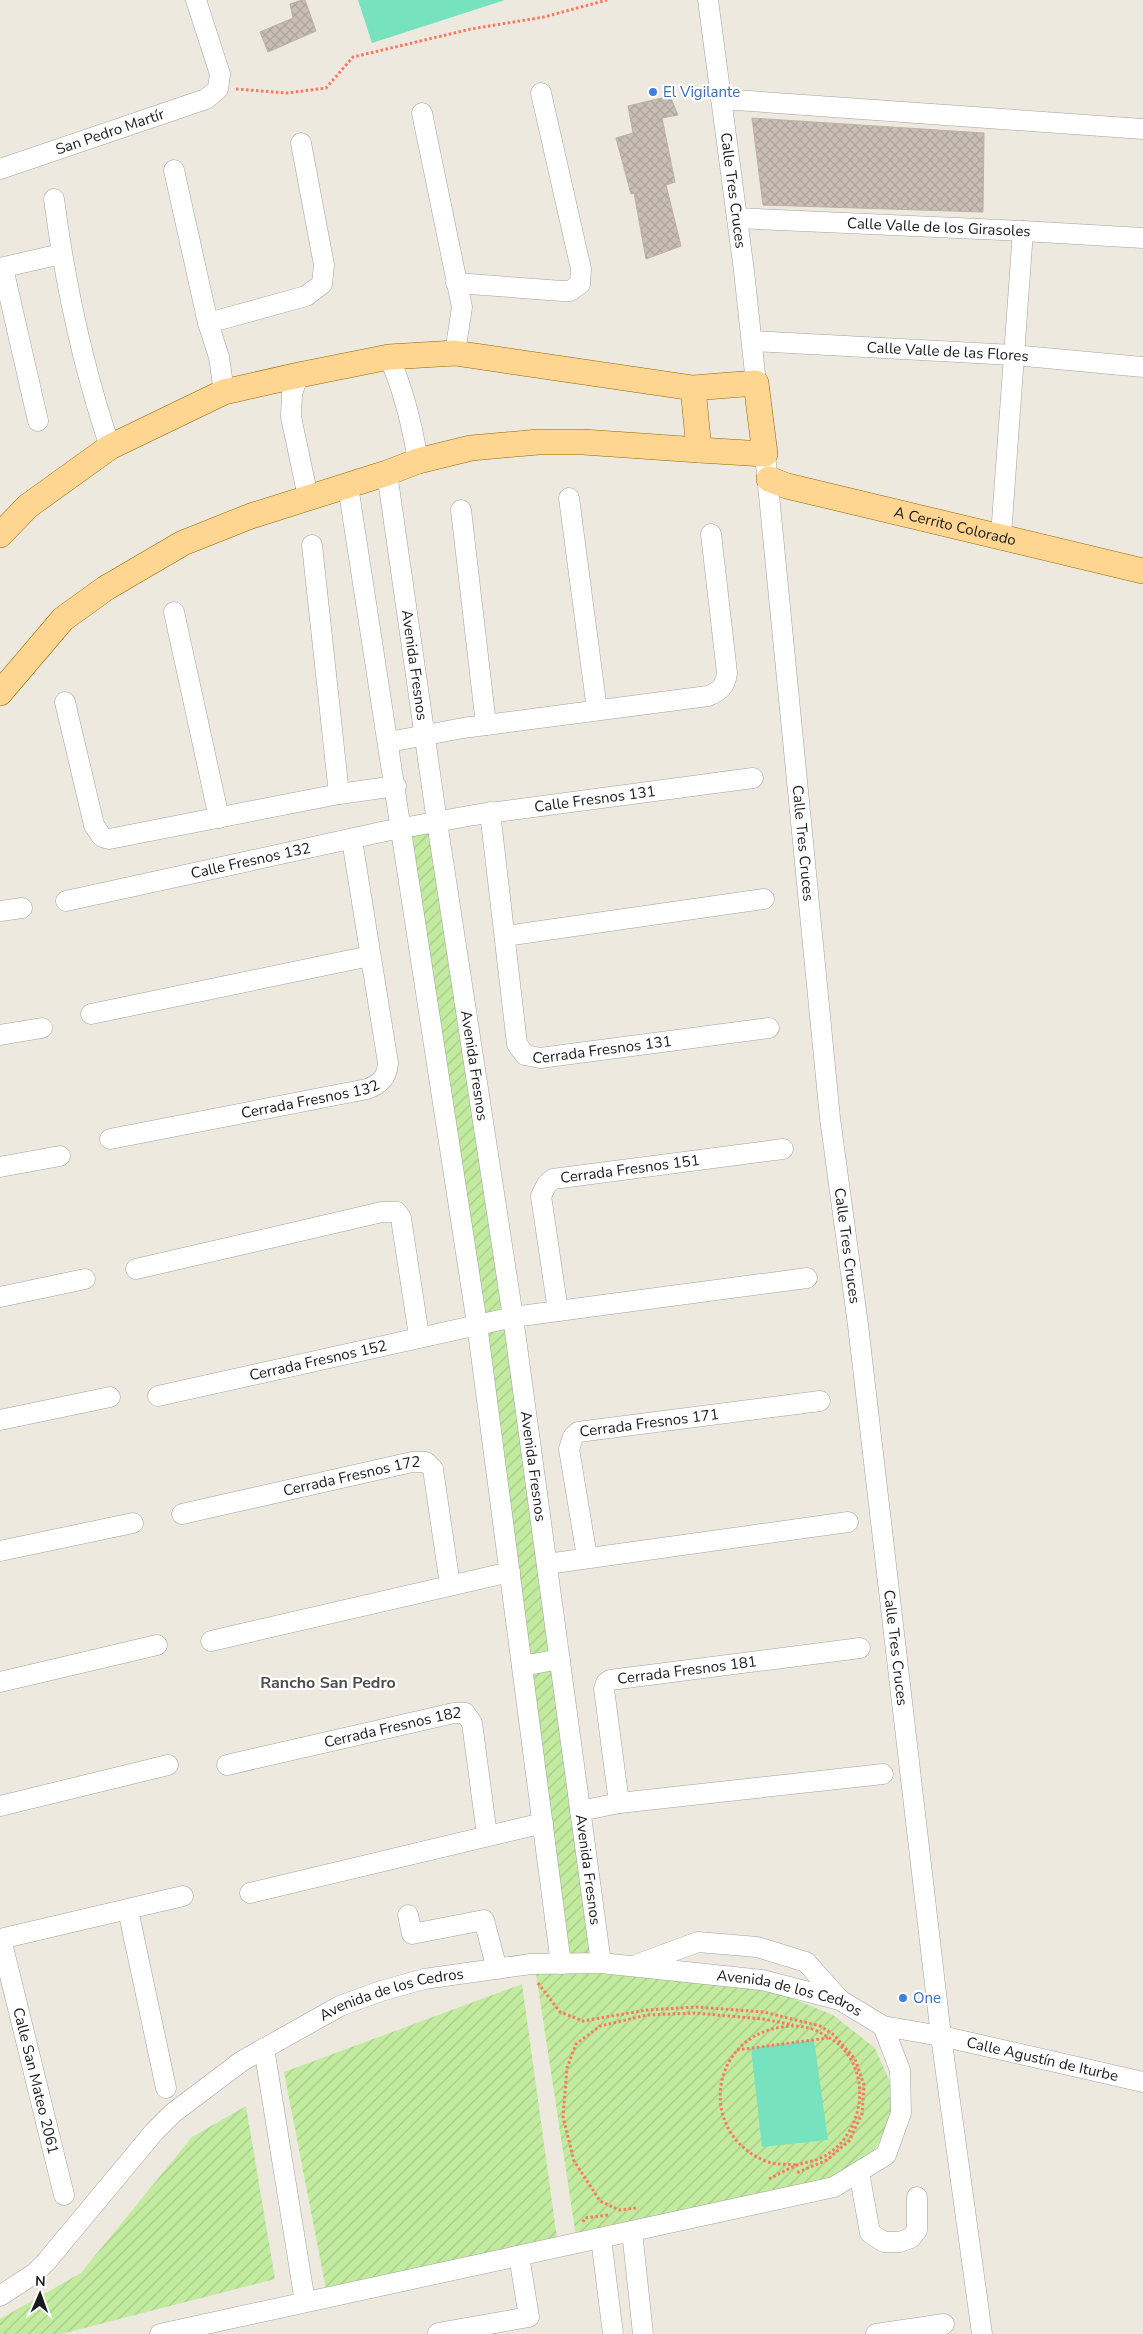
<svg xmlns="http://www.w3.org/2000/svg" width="1143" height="2334" font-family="'Nunito Sans',sans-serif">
<defs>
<pattern id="garden-furrows" width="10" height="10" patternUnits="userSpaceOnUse" patternTransform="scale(1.25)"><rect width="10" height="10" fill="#c2eba0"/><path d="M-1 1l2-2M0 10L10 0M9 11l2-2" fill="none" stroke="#a6c989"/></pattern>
<pattern id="building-cross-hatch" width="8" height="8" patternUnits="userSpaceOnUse" patternTransform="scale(1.25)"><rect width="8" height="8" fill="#c9beb5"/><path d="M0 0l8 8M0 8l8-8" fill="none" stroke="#aca39b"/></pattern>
</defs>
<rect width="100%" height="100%" fill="#ede9df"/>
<!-- garden -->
<path fill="url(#garden-furrows)" d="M437,822L601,1963L561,1964L401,829Z
M568,1970L759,1985L833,2015L875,2048L894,2091L889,2125L871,2156L830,2181L577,2243L536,1974Z
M522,1984L557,2238L326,2289L284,2072Z
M246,2106L275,2279L61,2334H0V2319L81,2273L192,2137Z"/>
<!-- pitch -->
<path fill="#77e2be" d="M358,0H505L372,43Z
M814,2040L828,2140L762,2147L751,2048Z"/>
<!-- building -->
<path fill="url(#building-cross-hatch)" stroke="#bfb0a1" d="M302,0H305L316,31L268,52L260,32L293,18L290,4Z
M670,96L678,115L662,118L675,182L666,185L681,246L646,259L634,193L631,194L616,138L633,133L628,106Z
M752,118L984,133L983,212L763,205Z"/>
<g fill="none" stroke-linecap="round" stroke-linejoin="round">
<defs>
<g id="minor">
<path id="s1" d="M708,0L744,271L756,383"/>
<path d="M721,99L1143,129"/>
<path d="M422,113L462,307L455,353"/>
<path id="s2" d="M0,169L206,99L218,89L220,74L196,0"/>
<path d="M174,170L208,323L219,357L224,392"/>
<path d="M54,199C65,283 83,367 110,447"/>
<path id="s3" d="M737,218L1023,231L1143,238"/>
<path d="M0,268L61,254"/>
<path d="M3,268L38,421"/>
<path d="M456,283L562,291H570L580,284L581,269L541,93"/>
<path d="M208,323L306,296L322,284L324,265L301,143"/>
<path id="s4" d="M752,341L1013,355L1143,367"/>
<path d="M389,357C404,391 412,424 418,461"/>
<path d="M299,375L292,393L291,417L308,497"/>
<path id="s5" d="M765,454L830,1118L858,1325L941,2036L982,2334"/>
<path id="s6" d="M387,473L437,822L513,1317L601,1963"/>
<path d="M348,486L477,1324L561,1964"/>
<path d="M569,498L597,710"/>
<path d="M461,510L486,725"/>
<path d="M1001,536L1023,231"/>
<path d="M312,545L339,794"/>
<path d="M174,612L219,818"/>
<path d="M65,702L94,825L102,837L109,839L339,794L396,786"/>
<path d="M389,742L463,728L708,696C720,691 725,687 727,673L711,534"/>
<path id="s7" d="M490,812L517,1044L525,1055L540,1058L769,1028"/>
<path id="s8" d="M66,901L386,831L474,815L753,778"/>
<path d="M0,911L22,908"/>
<path d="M505,936L764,899"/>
<path d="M91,1014L370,956"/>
<path d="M0,1035L42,1028"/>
<path id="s9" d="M110,1139L367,1089C380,1084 387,1078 388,1063L352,840"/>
<path d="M0,1167L60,1156"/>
<path d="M136,1269L382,1212H397L401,1218L402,1225L419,1336"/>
<path d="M0,1297L85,1279"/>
<path id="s10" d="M558,1311L541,1196L547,1184L553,1179L783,1149"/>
<path id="s11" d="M158,1396L513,1317L807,1278"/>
<path d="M0,1420L110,1397"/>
<path id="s12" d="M182,1514L412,1462H426L433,1469L450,1585"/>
<path d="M0,1551L133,1523"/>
<path id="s13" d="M587,1557L569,1449L573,1437L578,1432L820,1401"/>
<path d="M547,1564L848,1522"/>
<path d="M211,1641L510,1572"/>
<path d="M522,1666L560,1659"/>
<path d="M0,1682L157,1645"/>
<path id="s14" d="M227,1765L454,1713H465L472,1723L487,1835"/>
<path id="s15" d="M619,1803L604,1689L606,1683L610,1680L860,1648"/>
<path d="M0,1806L168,1765"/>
<path d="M580,1811L619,1803L883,1774"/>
<path d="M250,1893L543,1823"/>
<path d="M128,1910L166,2088"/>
<path d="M408,1915L412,1934L484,1920L497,1969"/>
<path d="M0,1939L183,1896"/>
<path id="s16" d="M1,1939L64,2195"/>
<path d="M638,1964L698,1942L757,1947L806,1962L840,2000"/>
<path d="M264,2048L305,2302"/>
<path d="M859,2172L870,2233L884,2242H900L911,2238L917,2230V2197"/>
<path d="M632,2231L643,2334"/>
<path d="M601,2238L613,2334"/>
<path id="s17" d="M0,2296L35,2273L46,2262L154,2132L173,2113L242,2061L340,2006L381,1991L424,1979L531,1964L601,1963L762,1980L840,2000L883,2026L941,2036L1143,2082"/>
<path d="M438,2333L529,2317L519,2256"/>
<path d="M160,2334L834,2187L886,2155L901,2113L900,2070L883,2026"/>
<path d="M876,2334L944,2324"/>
</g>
<g id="major">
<path id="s18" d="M769,479L787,486L1143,571"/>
<path d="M0,535L28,506L110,447L224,392L299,375L389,357L455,353L693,388L756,383L765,454L699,450L693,388"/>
<path d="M0,693L63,619L106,588L183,543L251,516L387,473L418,461L471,448L538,442H583L699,450"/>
</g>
</defs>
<!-- minor casing -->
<use href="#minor" stroke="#a1a1a1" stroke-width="21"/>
<!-- major casing -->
<use href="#major" stroke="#916800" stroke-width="26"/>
<!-- path -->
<path stroke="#ff765e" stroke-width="3" stroke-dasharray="2.5 2.5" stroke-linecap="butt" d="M236,89L287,93L326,88L353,57L471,29L544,17L607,0
M538,1983L560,2012L583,2021L647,2010L696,2007L764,2012L820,2026L834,2035L855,2059L864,2085L862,2114L849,2141L827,2160L796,2173
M737,2050L828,2038
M769,2179C779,2174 789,2168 800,2164C808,2162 818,2160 825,2156C864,2133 873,2073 837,2043C832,2039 826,2036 821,2033C809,2026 794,2025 781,2027C707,2039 698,2136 768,2162C777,2165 789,2164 798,2165
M636,2208L619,2210L600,2201L574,2161L563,2117L567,2068L576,2044L600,2026L647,2015L695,2013L763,2019L793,2025
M583,2222L585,2218L608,2215"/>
<!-- minor -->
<use href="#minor" stroke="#fff" stroke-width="20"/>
<!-- major -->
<use href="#major" stroke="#ffd592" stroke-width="25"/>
</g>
<!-- markers -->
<g fill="#3f7fe0" stroke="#fff" stroke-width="2">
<circle cx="653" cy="92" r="5"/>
<circle cx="903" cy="1998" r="5"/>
</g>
<g text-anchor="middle" stroke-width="4.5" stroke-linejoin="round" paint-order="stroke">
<!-- shop labels -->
<g font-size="15" fill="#366cbe" stroke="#fff" text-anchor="start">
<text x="663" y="97">El Vigilante</text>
<text x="913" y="2003">One</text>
</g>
<!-- street labels -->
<g font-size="15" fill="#1a1a1a" stroke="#fff">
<text dy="5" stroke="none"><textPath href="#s2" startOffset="116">San Pedro Martír</textPath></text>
<text dy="5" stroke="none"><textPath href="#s1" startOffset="192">Calle Tres Cruces</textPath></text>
<text dy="5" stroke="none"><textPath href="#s3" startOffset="202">Calle Valle de los Girasoles</textPath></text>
<text dy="5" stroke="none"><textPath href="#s4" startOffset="196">Calle Valle de las Flores</textPath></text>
<text dy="5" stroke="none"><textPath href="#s18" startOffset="192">A Cerrito Colorado</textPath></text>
<text dy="5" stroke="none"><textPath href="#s6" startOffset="194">Avenida Fresnos</textPath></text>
<text dy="5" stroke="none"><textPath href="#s8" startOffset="539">Calle Fresnos 131</textPath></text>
<text dy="5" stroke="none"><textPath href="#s5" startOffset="391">Calle Tres Cruces</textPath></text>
<text dy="5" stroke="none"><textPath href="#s8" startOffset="189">Calle Fresnos 132</textPath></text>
<text dy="5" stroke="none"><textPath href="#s7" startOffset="325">Cerrada Fresnos 131</textPath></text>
<text dy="5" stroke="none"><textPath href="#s6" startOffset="599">Avenida Fresnos</textPath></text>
<text dy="5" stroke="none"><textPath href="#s9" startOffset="204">Cerrada Fresnos 132</textPath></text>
<text dy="5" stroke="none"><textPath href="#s10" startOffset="215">Cerrada Fresnos 151</textPath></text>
<text dy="5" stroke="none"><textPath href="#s5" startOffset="796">Calle Tres Cruces</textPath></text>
<text dy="5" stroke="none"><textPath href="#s11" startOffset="164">Cerrada Fresnos 152</textPath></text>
<text dy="5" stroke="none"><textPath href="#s13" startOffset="201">Cerrada Fresnos 171</textPath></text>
<text dy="5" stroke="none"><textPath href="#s6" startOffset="1004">Avenida Fresnos</textPath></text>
<text dy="5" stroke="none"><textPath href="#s12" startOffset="174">Cerrada Fresnos 172</textPath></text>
<text dy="5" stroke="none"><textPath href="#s5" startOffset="1201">Calle Tres Cruces</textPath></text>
<text dy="5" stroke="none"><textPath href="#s15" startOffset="204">Cerrada Fresnos 181</textPath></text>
<text dy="5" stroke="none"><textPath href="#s14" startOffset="170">Cerrada Fresnos 182</textPath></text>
<text dy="5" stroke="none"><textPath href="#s6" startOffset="1411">Avenida Fresnos</textPath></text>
<text dy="5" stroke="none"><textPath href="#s17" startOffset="910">Avenida de los Cedros</textPath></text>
<text dy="5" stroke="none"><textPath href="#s17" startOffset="505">Avenida de los Cedros</textPath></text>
<text dy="5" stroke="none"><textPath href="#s17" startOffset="1174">Calle Agustín de Iturbe</textPath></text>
<text dy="5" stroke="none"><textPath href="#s16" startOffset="146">Calle San Mateo 2061</textPath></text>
</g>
<!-- neighbourhood labels -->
<g font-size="16" font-weight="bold" fill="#4d4d4d" stroke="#fff">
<text x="328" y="1688">Rancho San Pedro</text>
</g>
</g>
<!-- north arrow -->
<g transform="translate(40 2294) rotate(2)" stroke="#ffffff" stroke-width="4" paint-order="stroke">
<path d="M0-4L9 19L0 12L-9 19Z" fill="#1a1a1a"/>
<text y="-8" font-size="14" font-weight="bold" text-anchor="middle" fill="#1a1a1a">N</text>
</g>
</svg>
